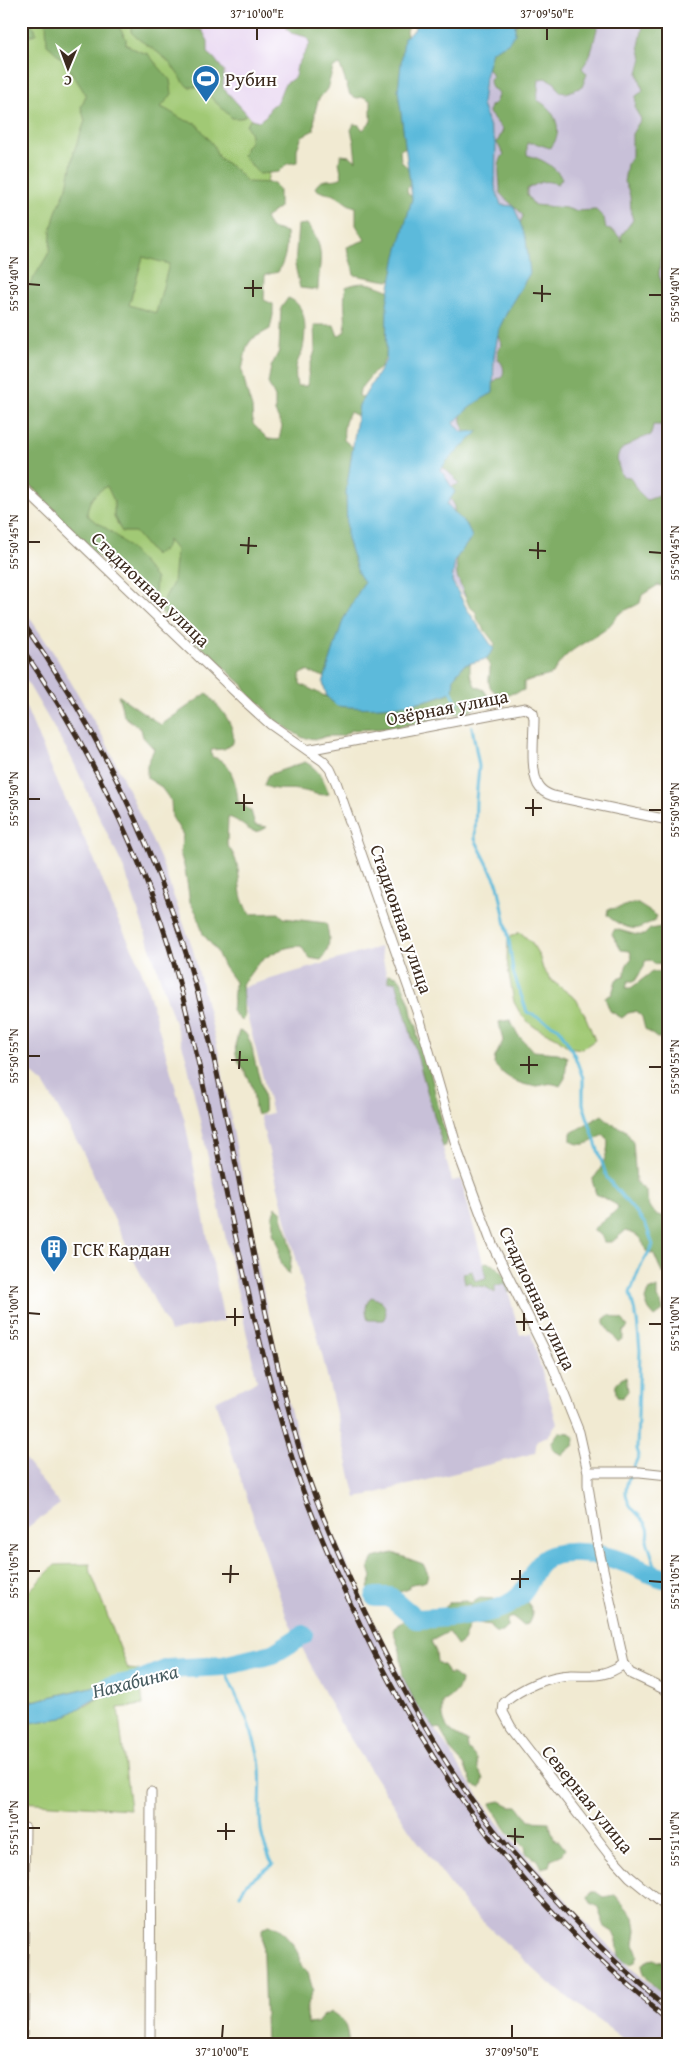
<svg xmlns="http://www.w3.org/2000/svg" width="689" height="2065" font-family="'Gentium Book Plus',serif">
<rect width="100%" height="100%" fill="#fff"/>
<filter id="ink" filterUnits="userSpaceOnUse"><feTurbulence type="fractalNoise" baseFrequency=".02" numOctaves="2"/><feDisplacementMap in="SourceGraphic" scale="10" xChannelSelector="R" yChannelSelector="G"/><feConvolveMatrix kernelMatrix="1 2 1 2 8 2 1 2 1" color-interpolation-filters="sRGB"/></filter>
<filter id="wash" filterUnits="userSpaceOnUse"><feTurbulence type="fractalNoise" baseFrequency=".0096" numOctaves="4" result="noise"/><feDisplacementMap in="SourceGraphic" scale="20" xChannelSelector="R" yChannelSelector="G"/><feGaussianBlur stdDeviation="1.12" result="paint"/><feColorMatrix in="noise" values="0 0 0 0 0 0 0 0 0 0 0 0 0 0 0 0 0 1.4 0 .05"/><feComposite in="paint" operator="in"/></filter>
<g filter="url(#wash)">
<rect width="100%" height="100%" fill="#f1ead2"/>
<!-- built -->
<path fill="#e6d3f0" d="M162,21H324L275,145Z"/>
<!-- industrial -->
<path fill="#c8c0d8" d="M515,21H668V571L524,676L452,581L455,560L472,537L446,504L441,470L446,462L478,431L462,432L453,423L464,411L493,393L494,357L499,329L501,205L495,186L496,144L482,105L485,77L492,51L515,34Z
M21,605L55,655L106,742L160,858L193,950L218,1050L260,1275L281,1376L306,1468L330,1528L366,1607L415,1702L435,1728L465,1776L496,1821L591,1928L633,1970L668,1998V2044H630L550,1984L468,1908L410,1831L339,1721L287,1618L215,1401L257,1381L186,1057L125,871L71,757L21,672Z
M21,696L59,786L94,859L117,918L136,956L147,986L185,1122L224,1321L170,1331L129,1251L82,1150L44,1084L21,1064Z
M380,947L388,981L397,980L452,1181L461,1179L487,1278L506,1283L520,1335L531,1333L557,1424L548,1436L537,1440L535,1453L356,1498L315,1325L310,1314L260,1116L272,1113L240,988Z
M21,1455L60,1504L21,1532Z"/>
<!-- green -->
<path fill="#a1c975" stroke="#6e7a4a" d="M21,21H162L275,145L170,621L21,477Z
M520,932L531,942L539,955L543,969L551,980L576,999L584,1013L595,1040L582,1049L568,1047L557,1038L533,1026L521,1015L514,1002L509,974L507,959L508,938Z
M90,1564L91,1573L128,1669L139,1670L143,1705L118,1708L130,1809L21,1802V1710L86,1706L111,1690L104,1684L21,1704V1599L55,1565Z"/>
<!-- forest -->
<path fill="#80ad66" stroke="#5e6c42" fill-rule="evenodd" d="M21,21H28L35,28L36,34L26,36L21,35Z
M46,21H115L126,38V44L138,51L148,54L170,80L172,94L161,107C177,114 178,120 196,123L214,146L218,157L236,170L247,182L274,183L279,191V208L265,218L270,228L286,232C287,247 286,259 278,272L265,275L264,300L273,304V315L270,329L252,339L247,346L242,370L247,392L252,408L253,424L268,439L279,440L282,426L275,412V397L268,383L271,367L279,351L281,308L288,298C308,305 306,331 303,349C301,355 297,361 296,367C295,373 296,381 297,386H307L309,369L315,351L314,325H334L338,336L345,331C347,317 342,302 346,287C365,279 375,285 393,292L392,345L380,368L373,373L360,389L359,396L369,400L364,419L350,412C344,422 343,429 344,440L356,450L370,569L328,678L306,671L300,675V684L327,697L345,699L470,660V673L475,686L484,690L489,698L467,713L451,714L436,719L394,728L352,730L342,736H327L318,739L303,738L273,719L261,704L250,696L244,686L159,608L173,583L176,550L168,540L165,549L154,555L135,532H122L114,517V501L107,486C94,494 88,500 87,515C95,522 102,525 110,531C127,543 143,563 156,579L155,594L150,604L65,526L57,512L45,502L37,490L21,481V312L24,294L50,251L51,231L56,212L67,187L74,151L85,121L81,107L86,95C76,79 62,56 47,45ZM143,257L169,264L156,313L129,305Z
M131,21H171L185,28L202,30L208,41V53L214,58L224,71L223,88L247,114L241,118H232L200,87H188C179,78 173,64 162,56C152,47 140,42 131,32Z
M292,21H414L406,31L409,44L408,146L400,150L401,161L410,170L413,182L407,189L408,194L416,199L397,275L388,281L354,275C353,264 348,258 347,247L365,240L356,225V207C347,205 346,202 338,197C330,192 323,195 315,188C322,175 332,183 342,177L339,162L341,155L350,156L356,161L354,142L351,130L354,124L359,125L363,130L371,121V101L364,97L357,98L350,95L340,65L333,68L327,89L318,100L315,112L314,130L302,136L297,149V162L287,164L279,172L259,174L243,156L246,146L250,142L251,134L246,125L251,119L259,121L267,115L271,106L277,103L284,85L295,77L297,66L310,44L307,37L291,33L286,28Z
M518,21H600C592,39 596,50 582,68L587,74L582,87L566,93L560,92L555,83L546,78L539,79L537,100C556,109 565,133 550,148L535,143H527V155C542,159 553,165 562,178L558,184C542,179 541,182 527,189V195L534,205L566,208L575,211L596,210L604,218L606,229C614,230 618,234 622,242L621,236L633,220C628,205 634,196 624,182L627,164L632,156V134L641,119L635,109L636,96L643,91L638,73L642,58L639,46L644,21H668V131L665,157L668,180L662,216L664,248L660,261L659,275L663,287L662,312H668V432L661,425H653L651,435C643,437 639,440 632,443C614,452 615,458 622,476L630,477L637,490L647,500L659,496L665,488H668V588L658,585L642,595L640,603C634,607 624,610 619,614C614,619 611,625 606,629C585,644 564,650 553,674C543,678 533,678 524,682V690C514,694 492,699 489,683C488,671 494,671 485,657V653L496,645L478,621L476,612L469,606L457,576L454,504L448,495L449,488L459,484L454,477L440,465L465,435L460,412L497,379L502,378C505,370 504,365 498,359V351L502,344L497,334L518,229L523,216C517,206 507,202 500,193C501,180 495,164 504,154L497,143L503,130L489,113L490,106L495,103L499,93L491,87L490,80L493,76L486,66L491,45L512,32Z
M307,224C327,250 319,259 318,290L300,288L295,265L298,225Z
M207,693C219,708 236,723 233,743L224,749L211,750L212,757C231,760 237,785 238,802L251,811L255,825L267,827C250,840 245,821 228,817L227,845C247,868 232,895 251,914L279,913L284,918L326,923C330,938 331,948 321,960L309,958L301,946C285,946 269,953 257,965C252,970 248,978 242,984L244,1018L241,1021L232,1011L235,982L224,967L216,950L203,934L197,914L190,902L185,869L180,853L183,835L172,817L171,801L160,786L147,778V765L154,749L143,737L141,729L124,716L118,695L161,725Z
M305,762C319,769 324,780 329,794C318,797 310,791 298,790C286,788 275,792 264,785L268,775Z
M633,903L638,904L657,916L654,922C647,923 644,926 639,928C630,931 612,921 607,915L608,909L618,908Z
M668,919V957L662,963L654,964L650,960L645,961L644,967L635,981H628L626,988H631L652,972L668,971V1007L663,1011L668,1019V1037L657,1038L645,1029L642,1017L637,1011L628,1013L622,1018L610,1011L605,998L612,994L616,980L625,976C625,968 626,964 632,958L630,951L621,950L612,934L615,929L637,935H644L650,929L661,927Z
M388,974L397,976L401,981L410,1004L412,1015L417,1027V1036L426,1054L425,1061L429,1066L443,1127C447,1134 449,1138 445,1146L443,1147L396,981L388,982Z
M510,1020L518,1035L533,1051L558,1053L567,1057L565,1078L560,1086C548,1081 548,1085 536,1086C520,1086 503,1076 494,1064L495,1057L503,1041L499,1022Z
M239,1031L245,1033C252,1042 252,1048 254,1058C258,1077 266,1093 264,1113L257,1115C253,1105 255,1094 251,1084C242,1062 229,1059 239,1031Z
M602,1115L612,1124L625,1130L633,1142L636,1182L646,1191C646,1205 652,1217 668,1217V1273H662L654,1254L646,1251C642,1238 638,1234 625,1231L612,1242H604L601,1235L592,1230L618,1209L617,1205L596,1194L592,1180C602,1169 608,1155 608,1141L604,1135C591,1141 585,1149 571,1141V1133Z
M276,1207L282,1212C282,1221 286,1226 288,1234C292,1248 292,1260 289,1274L282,1265L279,1257V1246L273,1233L274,1225L272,1217Z
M486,1262C498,1265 513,1280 509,1293L505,1283L495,1286V1293L486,1287L472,1285L470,1282L465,1283L463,1273L472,1271L475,1281L486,1278L483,1264Z
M657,1288V1298L661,1303L663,1311L655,1317L649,1310L645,1300L648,1291Z
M371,1297C383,1300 389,1308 384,1320H368C365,1311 365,1304 371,1297Z
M609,1315L623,1320L628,1327L623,1332V1338L618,1342L604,1324V1319Z
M626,1377L628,1391L622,1398L617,1397C614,1387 615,1380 626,1377Z
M559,1432L570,1433L575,1439L574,1445L562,1455L553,1450L551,1443Z
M393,1553L423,1564L428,1574L426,1581C420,1584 415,1582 410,1585L409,1589L380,1598L368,1588L372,1577L369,1567L374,1558Z
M480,1598L493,1599L501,1602L509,1601L527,1602C534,1610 533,1615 528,1624L523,1625L513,1617L507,1619V1627L502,1632C495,1633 493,1632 490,1625L478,1623L469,1625L463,1641L458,1646L448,1632L431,1641L436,1652L437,1662L444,1666L448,1674H453L461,1680C461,1689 451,1698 443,1702C441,1725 447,1732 467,1741L468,1749L477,1759L478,1769L484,1779L481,1788L473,1785L464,1765L451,1751L440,1728L435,1729L415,1702L403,1677L400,1651L393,1631L395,1626L424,1610L428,1612L444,1609L450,1602L466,1601L471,1603Z
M500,1801L510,1806H518L529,1821L549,1822L554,1839L559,1841L565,1849L561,1855L551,1859L549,1866L541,1868L537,1860L526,1853L525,1846C513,1838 507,1833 501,1820C497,1812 493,1813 491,1803Z
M591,1892H596L603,1897L615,1895L634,1917L636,1930L634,1944L638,1955L635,1962L630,1964L624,1961L619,1956L617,1941L613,1932L605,1927L597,1906L591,1903L588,1897Z
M269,1925L278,1927L291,1941L300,1957L301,1966L308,1973L313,1990C308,2002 303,2010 308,2024L317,2023L323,2016L332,2012C346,2019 347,2030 349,2044H266L262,1929Z
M655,1959L659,1962L668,1961V1996C657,1989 642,1978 642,1964L649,1960Z"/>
<!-- water -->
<path fill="#5cbadb" stroke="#4c727c" d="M414,21H515V34L508,43L492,51L485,77L482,105L496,144L495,186L501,205L514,206L526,239L530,273L510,306L499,329L494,357L493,393C477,401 465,410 454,423L462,432L479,431L446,462L441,470L455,492L447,504L468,527L472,537L455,560L452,581L467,609L494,649L486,659L464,665L454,677L453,691C421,706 373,710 337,706L327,697L323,683L343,620L364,582L358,573L347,539L346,492L359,405L386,360L387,303L396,256L412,199L398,90L404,38L415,29Z
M134,1678V1685L111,1690L62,1718L31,1723L26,1710H21V1704L104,1684Z"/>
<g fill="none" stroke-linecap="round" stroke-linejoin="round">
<!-- stream -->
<path stroke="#5cbadb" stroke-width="3" d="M450,688L457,703
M472,727L479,766L476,800L475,839L498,885L509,940L513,972L527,1012L559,1028L574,1054L583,1078V1104L607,1178L646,1225L653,1245L640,1267L630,1293L637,1320L640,1350L637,1449L639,1455C635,1465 625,1481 626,1492C627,1516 656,1518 647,1541L659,1577
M223,1666C235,1695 253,1727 259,1759C265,1798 251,1827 273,1864L246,1884L240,1895"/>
<!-- river -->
<path stroke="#5cbadb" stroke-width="20" d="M375,1597H390L416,1619C445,1617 491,1618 515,1600C538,1583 527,1554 569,1553C589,1552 611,1557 629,1564C642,1569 654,1577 668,1579
M108,1687L138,1681L168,1669L223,1666L273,1654L303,1635"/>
</g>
</g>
<g filter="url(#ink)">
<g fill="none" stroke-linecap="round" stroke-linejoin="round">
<defs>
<path id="street" d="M21,486L249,705L270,724L323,761L330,769L336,782L420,1020L459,1155L492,1244L553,1367L579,1432L588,1472V1486L597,1542L624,1664L630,1673L668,1691
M307,750L525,708L533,713L534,719C534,737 530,769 538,785C541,791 547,794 553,796L668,820
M588,1472H640L668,1475
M624,1664C604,1678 594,1675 572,1675C548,1676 522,1687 504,1703L503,1712L511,1727L608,1853L630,1877L668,1908
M22,2044L25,1828
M150,2044L151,1792"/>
</defs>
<!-- street casing -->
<use href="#street" stroke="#968a78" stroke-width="11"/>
<!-- street -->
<use href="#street" stroke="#fff" stroke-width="9"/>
<defs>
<path id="rail" d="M21,620C115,753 178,896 213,1055C244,1193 264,1332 305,1468C317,1505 333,1541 349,1577C387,1663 431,1747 488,1822C508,1849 532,1874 555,1899C590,1938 627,1975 668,2007
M21,647C84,737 143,855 173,960C202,1065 220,1172 245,1278C260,1344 276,1410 297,1473C307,1505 321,1536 334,1567C410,1744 515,1898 668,2018"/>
</defs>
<!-- rail casing -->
<use href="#rail" stroke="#3b2a1e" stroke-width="5"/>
<!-- rail -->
<use href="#rail" stroke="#fff" stroke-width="3" stroke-dasharray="9" stroke-linecap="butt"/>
</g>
</g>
<!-- ticks -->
<path fill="none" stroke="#3b2a1e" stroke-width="2" d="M257,40V28M547,40V28M28,284L40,285M244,288H262M533,293L551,294M649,295H662M253,297V280M542,302V285M28,542H40M240,545L257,546M529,550L546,551M649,552L662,553M248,554L249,537M538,559V542M28,799H40M235,803H253M525,808H542M649,810H662M244,811V794M533,816V799M28,1056H40M231,1060H248M520,1065H538M649,1067H662M239,1069L240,1051M529,1074V1056M28,1313L40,1314M226,1317H244M516,1322H533M649,1324H662M235,1326V1308M524,1331V1313M28,1571H40M222,1574H239M511,1579H529M649,1581L662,1582M230,1583L231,1565M520,1588V1570M28,1828H40M217,1831H235M507,1836L524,1837M649,1839H662M226,1840V1823M515,1845V1828M222,2038L223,2025M512,2038V2025"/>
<!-- icons -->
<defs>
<symbol id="stadium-pin" viewBox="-11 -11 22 30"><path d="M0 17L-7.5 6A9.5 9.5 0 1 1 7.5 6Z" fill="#1f6fb2" stroke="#fff"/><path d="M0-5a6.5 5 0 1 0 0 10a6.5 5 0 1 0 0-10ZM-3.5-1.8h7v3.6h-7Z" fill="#fff"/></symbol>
<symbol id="building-pin" viewBox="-11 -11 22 30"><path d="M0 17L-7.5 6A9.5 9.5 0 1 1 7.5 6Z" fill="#1f6fb2" stroke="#fff"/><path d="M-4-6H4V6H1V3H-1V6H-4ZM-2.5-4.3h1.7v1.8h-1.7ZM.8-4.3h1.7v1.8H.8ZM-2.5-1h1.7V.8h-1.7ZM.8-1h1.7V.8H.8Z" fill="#fff"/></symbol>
</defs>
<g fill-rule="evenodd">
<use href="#stadium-pin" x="190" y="63" width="32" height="43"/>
<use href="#building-pin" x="38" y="1233" width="32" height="43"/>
</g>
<g text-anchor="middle" stroke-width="4" stroke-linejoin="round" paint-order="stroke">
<!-- poi labels -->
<g font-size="19" fill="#3b2a1e" stroke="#fff" text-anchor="start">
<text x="225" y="86">Рубин</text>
<text x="73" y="1256">ГСК Кардан</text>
</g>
<!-- street labels -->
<g font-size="19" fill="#3b2a1e" stroke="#fff">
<text transform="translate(151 589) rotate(44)" y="7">Стадионная улица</text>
<text transform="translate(447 707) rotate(-11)" y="7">Озёрная улица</text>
<text transform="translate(402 919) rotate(71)" y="7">Стадионная улица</text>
<text transform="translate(538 1298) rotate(65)" y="7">Стадионная улица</text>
<text transform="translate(588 1799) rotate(51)" y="7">Северная улица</text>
</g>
<!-- water labels -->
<g font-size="20" font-style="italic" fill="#475c60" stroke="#fff">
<text transform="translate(135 1681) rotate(-14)" y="7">Нахабинка</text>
</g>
</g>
<!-- margin -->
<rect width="689" height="2065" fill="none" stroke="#fff" stroke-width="55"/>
<!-- north arrow -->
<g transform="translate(68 68) rotate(181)" stroke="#ffffff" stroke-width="4" paint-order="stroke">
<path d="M0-4L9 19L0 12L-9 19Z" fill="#3b2a1e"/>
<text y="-8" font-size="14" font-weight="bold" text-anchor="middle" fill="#3b2a1e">С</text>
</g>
<rect x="28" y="28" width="634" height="2010" fill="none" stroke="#3b2a1e" stroke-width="2"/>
<g font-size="12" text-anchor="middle" fill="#3b2a1e">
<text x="257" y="18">37°10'00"E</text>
<text x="547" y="18">37°09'50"E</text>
<text transform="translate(14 284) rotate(-90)" y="4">55°50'40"N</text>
<text transform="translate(675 295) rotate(-90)" y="4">55°50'40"N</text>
<text transform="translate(14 542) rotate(-90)" y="4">55°50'45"N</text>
<text transform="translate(675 553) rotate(-90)" y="4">55°50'45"N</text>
<text transform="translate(14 799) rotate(-90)" y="4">55°50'50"N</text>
<text transform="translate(675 810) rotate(-90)" y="4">55°50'50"N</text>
<text transform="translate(14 1056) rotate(-90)" y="4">55°50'55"N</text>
<text transform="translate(675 1067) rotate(-90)" y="4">55°50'55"N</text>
<text transform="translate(14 1313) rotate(-90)" y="4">55°51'00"N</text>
<text transform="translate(675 1324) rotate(-90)" y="4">55°51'00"N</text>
<text transform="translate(14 1571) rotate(-90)" y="4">55°51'05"N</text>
<text transform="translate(675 1582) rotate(-90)" y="4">55°51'05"N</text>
<text transform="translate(14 1828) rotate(-90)" y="4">55°51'10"N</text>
<text transform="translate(675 1839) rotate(-90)" y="4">55°51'10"N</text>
<text x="222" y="2056">37°10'00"E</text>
<text x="512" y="2056">37°09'50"E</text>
</g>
</svg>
